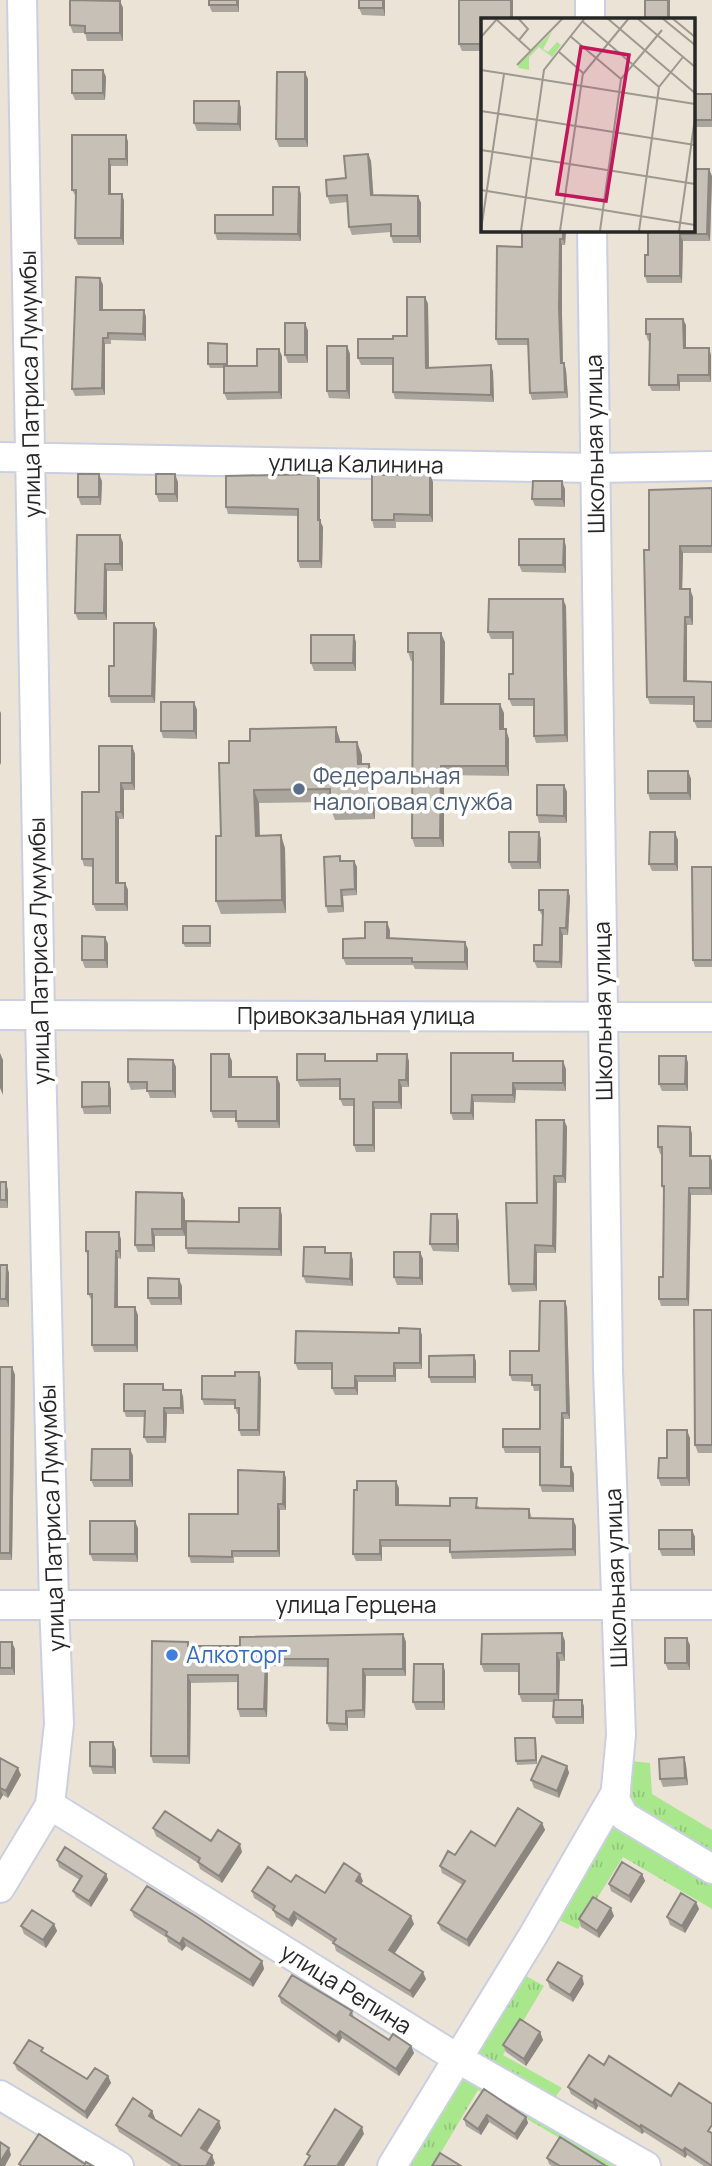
<svg xmlns="http://www.w3.org/2000/svg" width="712" height="2166" font-family="Manrope,sans-serif">
<defs>
<pattern id="grass-tufts" width="24" height="20" patternUnits="userSpaceOnUse" patternTransform="scale(1.75)"><rect width="24" height="20" fill="#a9e78d"/><path d="M3 7l-1-3M5 7V3M7 7l1-3M15 17l-1-3M17 17v-4M19 17l1-3" fill="none" stroke="#91c67a"/></pattern>
</defs>
<rect width="100%" height="100%" fill="#ebe3d6"/>
<!-- grass -->
<path fill="url(#grass-tufts)" d="M629,1761L650,1763L652,1794L712,1830V1857L636,1808L628,1790Z
M618,1828L712,1883V1909L623,1857L578,1929L559,1920L552,1911L607,1829Z
M519,1972L544,1986L503,2055L562,2088L551,2103L478,2058L476,2046Z
M465,2075L628,2166H607L478,2090L433,2166H403L454,2078Z"/>
<g fill="none" stroke-linecap="round" stroke-linejoin="round">
<defs>
<path id="minor" d="M590,0V19
M592,229L608,1370L621,1735L615,1799L624,1816L712,1869
M0,457L595,468L712,466
M0,1015L712,1017
M0,1605H712
M50,1805L457,2058L646,2166
M0,1888L50,1805L59,1724L54,1604L40,1015L22,0
M0,2095L119,2166
M392,2166L534,1934L616,1792"/>
</defs>
<!-- minor casing -->
<use href="#minor" stroke="#cbcfe2" stroke-width="32"/>
<!-- minor -->
<use href="#minor" stroke="#fff" stroke-width="28"/>
</g>
<!-- wall -->
<path fill="#aaa59d" d="M209,0H239V12H212L209,5Z
M385,0V16L362,15L359,8Z
M459,0H513V19H483V51H462L459,44Z
M119,1H120L123,8V41H87L85,33H73L70,25Z
M103,70L106,77L105,100H75L72,93Z
M308,79V147H279L276,139Z
M693,94H712V127H693Z
M239,101L241,108V131H197L194,123Z
M126,135L128,142V166H111V194H122L124,201V245H78L75,238L76,197L72,190Z
M368,154L371,161L373,196H418L421,203V243H393L391,236V232L352,235L349,227L347,202L330,204L327,196Z
M712,176L710,241H683L682,283H647L645,276L648,255V229H693Z
M301,194V241L217,240L215,233L273,215Z
M566,229L565,245H562V315L563,363H564L566,370L568,398L532,400L530,393L528,345H498L496,339L522,247Z
M100,278L103,285V310H144L146,317V341L111,340V344H105V395L75,396L72,389Z
M425,297L428,304L429,368L491,365L493,372L494,402L395,399L393,392V365H361L358,358L393,339L407,336Z
M305,323L308,331V363H288L285,355Z
M686,325V348L711,355V382H680V391H652L649,385L650,341H648L646,334Z
M347,346L350,354V399L329,398L327,391Z
M228,347V366H257L282,356V399L227,400L224,393V368H210L208,364Z
M318,474L320,481V521L323,527L322,568H300L298,561V516L228,514L226,507Z
M102,481L101,505H81L78,497Z
M178,482V502H159L156,494Z
M433,482V522H396V528H374L372,520Z
M712,488V553H683L682,589L693,597V625H687V681L712,682V728H697L694,721V705L650,704L647,697L649,550Z
M565,489V507L535,506L532,499Z
M120,535L123,543V571H107V620H78L75,613Z
M564,539L566,547V573L522,572L519,565Z
M566,606L568,742L536,743L534,736V706H512L509,699L513,674V639H491L488,632Z
M154,623L157,630L155,703H111L109,696L114,666Z
M356,642V671H314L311,663Z
M445,642L444,704L504,713V729L509,739V776L444,775V847H415L412,838L413,661H411L408,652Z
M194,702L197,710V739L163,738L161,731Z
M340,740V742L362,755V764L374,776L375,819L335,820L330,807V802L259,803L260,836L285,848L286,913L221,914L216,901L221,836L229,763Z
M132,746L135,754V790H124V819H119V883H125L128,890V911H96L93,904V867L84,866L82,859L99,792Z
M688,771L691,779V800H650L648,793Z
M564,785L567,792V823H539L537,815Z
M541,839V869H512L509,862Z
M678,840V871H652L649,864Z
M342,861H354L357,867V895L343,896L344,912L328,913L326,906Z
M712,867V967H695L693,960Z
M568,890L570,897L568,935H563L562,968H537L534,961L542,945L543,917L539,910Z
M211,929V947H185L183,943Z
M390,930V938L468,949V970L415,969L413,965H346L343,958L365,938Z
M105,937L108,944V968H85L82,960Z
M451,1053L516,1061L566,1069V1091L516,1090L515,1103L474,1102V1120H453L451,1113Z
M686,1056L688,1063V1091H662L659,1084Z
M173,1060L176,1067V1098H150L147,1089L131,1090L128,1082Z
M232,1061V1077H277L280,1084V1128H238L236,1118H213L211,1111Z
M327,1061H409V1087H402V1109H375V1152H356L354,1145V1106H343L340,1099V1087H300L297,1080Z
M111,1089V1114H84L82,1107Z
M564,1120L567,1127L566,1183H557L556,1253H537V1291L512,1292L509,1284Z
M690,1127L692,1134V1156H710L712,1161V1195H691L689,1306H661L659,1299L663,1277L664,1192L662,1186V1154H660L658,1147Z
M0,1182L8,1190V1208H0Z
M185,1200V1236H155V1252H138L135,1245Z
M282,1215V1256L188,1254L186,1248L239,1222Z
M459,1221V1252L433,1251L430,1244Z
M119,1232L121,1240V1259L118,1258V1307L138,1315V1352H94L92,1345V1301L88,1294V1258L86,1251Z
M420,1252L423,1259V1285H397L394,1277Z
M327,1253L353,1260V1286L306,1283L303,1276Z
M0,1265L9,1273V1307H0Z
M182,1286V1305H151L148,1298Z
M567,1307L570,1419H564V1467H571L574,1474V1492H542L540,1485V1453H505L503,1447L540,1429V1391H534L532,1382L512,1381L510,1375L539,1351Z
M712,1310V1453H698L695,1445Z
M422,1335V1369H396V1382H358V1395H335L332,1388V1370H298L295,1363Z
M476,1361V1383H431L429,1377Z
M0,1367H12L15,1375L12,1560H0Z
M235,1376L261,1378L260,1436H241L239,1430V1414H237L235,1405H204L202,1399Z
M163,1384L165,1390L183,1396L184,1414H167L166,1443H147L144,1437L145,1417H126L124,1411Z
M690,1438V1486H661L658,1478L667,1458Z
M130,1449L133,1456V1487H94L91,1480Z
M284,1472L286,1478V1510H280V1557H234V1563H191L189,1556L238,1514Z
M399,1488V1505L479,1506V1508L529,1509L532,1518L576,1526V1556L452,1559L450,1552V1547H382V1561H356L353,1554Z
M138,1528V1562L93,1561L90,1554Z
M692,1530L695,1537V1556H662L659,1549Z
M403,1634L406,1642V1676H366L365,1718H348V1731H330L327,1723V1667L268,1666L267,1717H240L238,1709V1682L191,1683L190,1764L153,1763L151,1756L188,1642L190,1646H240Z
M565,1641V1661H560L559,1700H582L584,1707V1724H556L553,1717L554,1702H522L519,1694V1672H484L481,1664Z
M0,1642L15,1649V1675H0Z
M690,1645V1670H668L665,1663Z
M445,1671V1710H416L413,1702Z
M535,1738L536,1741L537,1764L517,1765L516,1761Z
M113,1742L116,1750V1774H93L90,1766Z
M684,1757L686,1765L688,1785L663,1787L660,1779Z
M0,1758L21,1775L8,1798L3,1795L0,1800Z
M567,1766L569,1773L559,1798L534,1788L531,1780Z
M542,1823L545,1830L469,1947L441,1930L438,1923L463,1885L442,1873L440,1866L455,1855L495,1846Z
M153,1828L211,1841L242,1852L222,1883L200,1869L198,1863L156,1836Z
M57,1860L106,1874L108,1880L91,1907L76,1897L73,1891L80,1880L59,1867Z
M642,1874L645,1881L631,1903L611,1891L609,1884Z
M363,1881L361,1884L414,1924L395,1953L426,1979L413,1998L336,1951L334,1943L297,1919L292,1927L276,1917L273,1910L254,1898L252,1891L291,1882L325,1893Z
M696,1902L699,1909L685,1933L670,1925L667,1917Z
M131,1910L262,1961L264,1969L253,1987L186,1946L182,1951L168,1942L167,1938L134,1917Z
M614,1916L599,1938L581,1927L579,1919Z
M54,1924L57,1931L46,1948L24,1934L21,1926Z
M547,1980L584,1984L573,2002L550,1988Z
M279,1996L352,2011L354,2018L389,2040L411,2046L414,2053L399,2076L342,2038L339,2043L281,2003Z
M540,2032L543,2040L526,2066L506,2052L503,2045Z
M589,2055L712,2166H704L687,2155L685,2158L644,2132L642,2134L598,2106L596,2110L571,2094L568,2087Z
M14,2063L87,2079L108,2076L111,2083L87,2119L17,2070Z
M484,2089L526,2117L528,2123L517,2140L489,2122L481,2135L466,2126L464,2119Z
M152,2111L155,2119L181,2136L221,2128L207,2152L215,2163L213,2166H172L119,2132L116,2125Z
M547,2158L606,2166H552L549,2164Z"/>
<!-- shaded-wall -->
<path fill="#8b867f" d="M237,0H239V12L237,5Z
M383,0H385V16L383,8Z
M511,0H513V19H511Z
M668,0H670V19H668Z
M120,1L123,8V41L120,33Z
M103,70L106,77L105,100L103,93Z
M305,72L308,79V147L305,139Z
M239,101L241,108V131L238,124Z
M126,135L128,142V166L126,159Z
M368,154L371,161L374,203L371,195Z
M109,159L111,166V201L109,194Z
M709,169L712,176L710,241L707,234Z
M299,187L301,194V241L298,234Z
M122,194L124,201V245L121,238Z
M418,196L421,203V243L418,236Z
M563,229H566L565,245L563,239Z
M680,234L683,241L682,283L680,276Z
M560,239L562,245V315L563,370L561,363L559,308Z
M100,278L103,285V317L100,310Z
M425,297L428,304L429,376L426,368Z
M144,310L146,317V341L143,334Z
M683,319L686,325V355L684,348Z
M305,323L308,331V363L305,355Z
M103,338L105,344V395L102,388Z
M227,344L228,347V368L227,364Z
M347,346L350,354V399L347,391Z
M709,348L711,355V382L709,375Z
M279,349L282,356V399L279,392Z
M564,363L566,370L568,398L565,392Z
M491,365L493,372L494,402L491,395Z
M678,375L680,382V391L678,385Z
M99,474L102,481L101,505L99,497Z
M175,474L178,482V502L175,494Z
M318,474L320,481V521L323,527L322,568L320,561L318,520Z
M430,474L433,482V522L430,515Z
M562,481L565,489V507L562,499Z
M120,535L123,543V571L120,564Z
M564,539L566,547V573L563,565Z
M680,546L683,553L682,597L680,589Z
M105,564L107,571V620L104,613Z
M690,589L693,597V625L690,617Z
M563,599L566,606L568,742L565,735Z
M685,617L687,625V689L684,681Z
M154,623L157,630L155,703L152,696Z
M441,633L445,642L444,713L441,704Z
M354,635L356,642V671L353,663Z
M194,702L197,710V739L194,731Z
M500,704L504,713V739L500,729Z
M0,711L1,713V765L0,763Z
M336,727L340,740L341,755L336,742Z
M506,729L509,739V776L506,766Z
M357,742L362,755V777L358,764Z
M132,746L135,754V790L132,783Z
M369,764L374,776L375,819L370,806Z
M441,766L444,775V847L440,838Z
M688,771L691,779V800L688,793Z
M121,783L124,790V819L121,812Z
M564,785L567,792V823L564,816Z
M254,790L259,803L260,848L256,836Z
M116,812L119,819V890L116,883Z
M539,832L541,839V869L538,862Z
M675,832L678,840V871L675,864Z
M281,835L285,848L286,913L282,900Z
M354,861L357,867V895L355,889Z
M125,883L128,890V911L125,904Z
M341,890L343,896L344,912L342,906Z
M568,890L570,897L568,935L566,928Z
M387,922L390,930L389,946L387,938Z
M560,928L563,935L562,968L560,962Z
M105,937L108,944V968L105,960Z
M465,942L468,949V970L465,962Z
M0,1053L3,1060V1095L0,1088Z
M229,1054L232,1061V1084L229,1077Z
M407,1054L409,1061V1087L406,1080Z
M686,1056L688,1063V1091L685,1084Z
M173,1060L176,1067V1098L173,1091Z
M563,1061L566,1069V1091L563,1083Z
M277,1077L280,1084V1128L277,1121Z
M399,1080L402,1087V1109L399,1102Z
M109,1082L111,1089V1114L109,1106Z
M513,1083L516,1090L515,1103L513,1095Z
M472,1095L474,1102V1120L471,1113Z
M373,1102L375,1109V1152L373,1145Z
M564,1120L567,1127L566,1183L563,1176Z
M690,1127L692,1134V1163L690,1156Z
M710,1156L712,1161V1194L710,1188Z
M554,1176L557,1183L556,1253L553,1246Z
M6,1182L8,1190V1208L6,1200Z
M689,1188L691,1195L689,1306L687,1299Z
M182,1193L185,1200V1236L182,1229Z
M280,1208L282,1215V1256L279,1249Z
M457,1214L459,1221V1252L457,1244Z
M152,1229L155,1236V1252L153,1245Z
M119,1232L121,1240V1259L119,1251Z
M535,1245L537,1253V1291L534,1284Z
M116,1251L118,1258V1314L115,1307Z
M420,1252L423,1259V1285L420,1278Z
M351,1253L353,1260V1286L350,1279Z
M7,1265L9,1273V1307L6,1299Z
M179,1279L182,1286V1305L179,1298Z
M565,1301L567,1307L570,1419L567,1413Z
M135,1307L138,1315V1352L135,1345Z
M420,1329L422,1335V1369L420,1363Z
M474,1355L476,1361V1383L474,1377Z
M394,1363L396,1369V1382L394,1376Z
M12,1367L15,1375L12,1560L10,1553Z
M259,1372L261,1378L260,1436L258,1430Z
M355,1376L358,1382V1395L355,1388Z
M181,1390L183,1396L184,1414L181,1408Z
M164,1408L167,1414L166,1443L164,1437Z
M562,1413L564,1419V1474L561,1467Z
M687,1430L690,1438V1486L687,1478Z
M130,1449L133,1456V1487L130,1480Z
M571,1467L574,1474V1492L571,1486Z
M284,1472L286,1478V1510L283,1504Z
M396,1481L399,1488V1512L396,1505Z
M278,1504L280,1510V1557L278,1551Z
M573,1519L576,1526V1556L573,1549Z
M135,1521L138,1528V1562L135,1554Z
M692,1530L695,1537V1556L692,1549Z
M380,1540L382,1547V1561L380,1554Z
M562,1633L565,1641V1661L562,1653Z
M403,1634L406,1642V1676L403,1669Z
M687,1638L690,1645V1670L687,1663Z
M12,1642L15,1649V1675L12,1668Z
M557,1653L560,1661L559,1702L557,1694Z
M266,1659L268,1666L267,1717L264,1709Z
M443,1664L445,1671V1710L443,1702Z
M363,1669L366,1676L365,1718L363,1710Z
M188,1675L191,1683L190,1764L188,1756Z
M582,1700L584,1707V1724L582,1717Z
M346,1711L348,1718V1731L346,1724Z
M535,1738L536,1741L537,1764L536,1760Z
M113,1742L116,1750V1774L113,1767Z
M684,1757L686,1765L688,1785L685,1778Z
M567,1766L569,1773L559,1798L557,1791Z
M18,1768L21,1775L8,1798L6,1791Z
M0,1788L3,1795L0,1800Z
M542,1823L545,1830L469,1947L467,1940Z
M240,1844L242,1852L222,1883L219,1876Z
M106,1874L108,1880L91,1907L89,1901Z
M360,1874L363,1881L358,1888L356,1881Z
M642,1874L645,1881L631,1903L629,1896Z
M696,1902L699,1909L685,1933L682,1926Z
M611,1908L614,1916L599,1938L597,1931Z
M294,1912L297,1919L292,1927L289,1920Z
M411,1916L414,1924L392,1957L389,1950Z
M54,1924L57,1931L46,1948L43,1940Z
M183,1938L186,1946L182,1951L180,1944Z
M262,1961L264,1969L253,1987L250,1980Z
M423,1972L426,1979L413,1998L410,1991Z
M582,1976L584,1984L573,2002L570,1995Z
M340,2031L342,2038L339,2043L336,2036Z
M540,2032L543,2040L526,2066L524,2059Z
M411,2046L414,2053L399,2076L396,2069Z
M108,2076L111,2083L87,2119L85,2112Z
M595,2099L598,2106L596,2110L593,2103Z
M152,2111L155,2118L152,2123L149,2116Z
M487,2115L489,2122L481,2135L478,2129Z
M526,2117L528,2123L517,2140L515,2134Z
M219,2121L221,2128L204,2156L201,2148Z
M641,2125L644,2132L642,2134L640,2127Z
M362,2127L364,2134L344,2166H337Z
M9,2148L11,2155L5,2166H0V2162Z
M685,2148L687,2155L685,2158L683,2151Z
M212,2155L215,2163L213,2166H206Z"/>
<!-- building -->
<path fill="#c6c0b6" stroke="#8b867f" stroke-width="2" d="M70,0L120,1V33H85V26L70,25Z
M209,0H237V5H209Z
M359,0H383V8H359Z
M459,0H511V19H483V44H459Z
M645,0H668V19H645Z
M72,70H103V93H72Z
M277,72H305V139H276Z
M693,94H712V120H693Z
M194,101H239L238,124L194,123Z
M72,135H126V159H109V194H122L121,238H75L76,190H72Z
M368,154L371,195L418,196V236H391V224L349,227L347,195L327,196L326,180L346,178L344,156Z
M693,169H709L707,234H680V276H645V255H648V229H693Z
M273,187H299L298,234L215,233V215H273Z
M522,229H563V239H560L559,308L561,363H564L565,392L530,393L528,339H496L497,246L522,247Z
M76,277L100,278V310H144L143,334L108,333V338H103L102,388L72,389Z
M407,297H425L426,368L491,365V395L393,392V358H358V339H393V336H407Z
M646,319H683L684,348H709V375H678V385H649L650,334H646Z
M285,323H305V355H285Z
M208,343L227,344V364H208Z
M327,346H347V391H327Z
M257,349H279V392L224,393V366H257Z
M78,474H99V497H78Z
M156,474H175V494H156Z
M318,474V520H320V561H298V509L226,507V476Z
M430,474V515L394,514V520H372V475Z
M533,481H562V499H532Z
M712,488V546H680V589H690V617H685L684,681L712,682V721H694V697H647L644,550H649V490Z
M77,535H120V564H105L104,613H75Z
M519,539H564L563,565H519Z
M489,599H563L565,735L534,736V699H509V674H513V632H488Z
M114,623H154L152,696H109V666H114Z
M408,633H441V704H500V729H506V766H441L440,838H412L413,652H408Z
M311,635H354L353,663H311Z
M161,702H194V731H161Z
M336,727V742H357L358,764H369L370,806L330,807V789L254,790L256,836L281,835L282,900L216,901V836H221L219,763H229V741H250V729Z
M99,746H132V783H121V812H116V883H125V904H93V859H82V792H99Z
M648,771H688V793H648Z
M537,785H564V816L537,815Z
M509,832H539L538,862H509Z
M650,832H675V864H649Z
M340,856V861H354L355,889L341,890L342,906H326L324,857Z
M692,867H712V960H693Z
M539,890H568L566,928H560V962L534,961V945H542L543,910H539Z
M365,922H387V938L465,942V962H412V958H343V939L365,938Z
M183,926H210V943H183Z
M82,936L105,937V960H82Z
M451,1053H513V1061H563V1083H513V1095H472L471,1113H451Z
M211,1054H229V1077H277V1121H236V1111H211Z
M297,1054H325V1061H377V1054H407L406,1080H399V1102H373V1145H354V1099H340V1079L297,1080Z
M659,1056H686L685,1084H659Z
M128,1059L173,1060V1091H147V1082H128Z
M82,1082H109V1106L82,1107Z
M536,1120H564L563,1176H554L553,1246L535,1245L534,1284H509L506,1203H537Z
M658,1126L690,1127V1156H710V1188H689L687,1299H659V1277H663L664,1186H662V1147H658Z
M0,1182H6V1200H0Z
M136,1192L182,1193V1229H152L153,1245H135Z
M239,1208H280L279,1249L186,1248V1221L239,1222Z
M431,1214H457V1244H430Z
M86,1232H119V1251H116L115,1307H135V1345H92V1294H88V1251H86Z
M304,1247H325V1253H351L350,1279L303,1276Z
M394,1252H420V1278L394,1277Z
M0,1265H7L6,1299H0Z
M148,1278L179,1279V1298H148Z
M540,1301H565L567,1413H562L561,1467H571V1486L540,1485V1447H503V1429H540V1385H532V1375H510V1351H539Z
M694,1310H712V1445H695Z
M399,1328L420,1329V1363H394V1376H355V1388H332V1363H295L296,1331L399,1333Z
M474,1355V1377H429V1356Z
M0,1367H12L10,1553H0Z
M235,1372H259L258,1430H239V1408H235V1400L202,1399V1376H235Z
M124,1384H163V1390H181V1408H164V1437H144L145,1411H124Z
M667,1430H687V1478H658L659,1458H667Z
M92,1449H130V1480H91Z
M238,1470L284,1472L283,1504H278V1551H232V1557L189,1556V1514H238Z
M357,1481H396V1505L450,1506V1498H477L476,1508L529,1509V1518L573,1519V1549L450,1552V1540H380V1554H353L354,1490H357Z
M90,1521H135V1554H90Z
M659,1530H692V1549H659Z
M562,1633V1653H557V1694H519V1664H481L482,1634Z
M403,1634V1669H363V1710L346,1711V1724L327,1723L328,1659H266L264,1709H238V1675H188V1756H151L152,1641L188,1642V1646H240V1637Z
M665,1638H687V1663H665Z
M0,1642H12V1668H0Z
M414,1664H443V1702H413Z
M554,1700H582V1717H553Z
M515,1738H535L536,1760L516,1761Z
M90,1742H113V1767L90,1766Z
M542,1756L567,1766L557,1791L531,1780Z
M684,1757L685,1778L660,1779L659,1759Z
M0,1758L18,1768L6,1791L0,1788Z
M518,1808L542,1823L467,1940L438,1923L465,1881L440,1866L448,1851L455,1855L471,1831L495,1846Z
M165,1811L211,1841L218,1830L240,1844L219,1876L198,1862L200,1858L153,1828Z
M65,1847L106,1874L89,1901L73,1891L82,1876L57,1860Z
M622,1862L642,1874L629,1896L609,1884Z
M344,1863L360,1874L356,1881L411,1916L389,1950L423,1972L410,1991L333,1943L336,1939L294,1912L289,1920L273,1910L275,1906L252,1891L268,1867L291,1882L296,1875L325,1893Z
M147,1886L197,1917L262,1961L250,1980L183,1938L180,1944L166,1935L167,1932L131,1910Z
M681,1893L696,1902L682,1926L667,1917Z
M593,1897L611,1908L597,1931L579,1919Z
M32,1910L54,1924L43,1940L21,1926Z
M558,1962L582,1976L570,1995L547,1980Z
M292,1975L352,2011L350,2015L389,2040L393,2034L411,2046L396,2069L340,2031L336,2036L279,1996Z
M520,2019L540,2032L524,2059L503,2045Z
M29,2040L43,2048L41,2051L87,2079L95,2068L108,2076L85,2112L14,2063Z
M589,2055L604,2065L609,2056L671,2096L679,2083L712,2104V2125L708,2131L712,2133V2166L685,2148L683,2151L641,2125L640,2127L595,2099L593,2103L568,2087Z
M484,2089L526,2117L515,2134L487,2115L478,2129L464,2119Z
M133,2098L152,2111L149,2116L181,2136L199,2109L219,2121L201,2148L212,2155L206,2166H179L180,2165L116,2125Z
M335,2109L362,2127L337,2166H304L310,2156L307,2154Z
M39,2134L85,2164L86,2162L93,2166H22L19,2164Z
M560,2137L606,2166H560L547,2158Z
M0,2142L9,2148L0,2162Z
M440,2153L461,2166H432Z"/>
<!-- markers -->
<circle fill="#5c6f8a" stroke="#fff" stroke-width="2.5" cx="299" cy="789" r="7"/>
<circle fill="#3f7fe0" stroke="#fff" stroke-width="2.5" cx="172" cy="1655" r="7"/>
<g text-anchor="middle" stroke-width="7" stroke-linejoin="round" paint-order="stroke">
<!-- street labels -->
<g font-size="23" fill="#272727" stroke="#fff">
<text transform="translate(30 384) rotate(-91)" y="8">улица Патриса Лумумбы</text>
<text transform="translate(595 444) rotate(-91)" y="8">Школьная улица</text>
<text transform="translate(356 464) rotate(1)" y="8">улица Калинина</text>
<text transform="translate(39 951) rotate(-91)" y="8">улица Патриса Лумумбы</text>
<text transform="translate(603 1011) rotate(-91)" y="8">Школьная улица</text>
<text x="356" y="1024">Привокзальная улица</text>
<text transform="translate(52 1518) rotate(-92)" y="8">улица Патриса Лумумбы</text>
<text transform="translate(616 1578) rotate(-92)" y="8">Школьная улица</text>
<text x="356" y="1613">улица Герцена</text>
<text transform="translate(346 1989) rotate(32)" y="8">улица Репина</text>
</g>
<!-- service labels -->
<g font-size="23" fill="#4e5e75" stroke="#fff" text-anchor="start">
<text x="313" y="784">Федеральная<tspan x="313" dy="26">налоговая служба</tspan></text>
</g>
<!-- shop labels -->
<g font-size="23" fill="#366cbe" stroke="#fff" text-anchor="start">
<text x="186" y="1663">Алкоторг</text>
</g>
</g>
<!-- overview -->
<g transform="translate(481 18)">
<rect width="214" height="214" fill="#ebe3d6"/>
<path d="M71,14L62,31L67,34L76,24L80,27L71,39L58,29L48,39V52L38,50L37,47Z" fill="#a9e78d"/>
<path fill="none" stroke="#9d9890" stroke-width="2" d="M37,0L47,11L38,22M126,0L214,75M156,0L214,49M181,0L214,27M191,0L214,19M16,2L50,33M101,3L178,69M89,18L140,61M0,19L16,1M77,33L102,55L79,213M36,47L82,0M0,52L214,86M102,56L148,0M0,93L214,127M0,132L214,166M0,172L214,207M0,212L23,56M40,213L63,52L104,0M119,213L140,61L181,12M158,213L178,69L202,39M198,213L214,100"/>
<path fill="#c2185b" fill-opacity="0.15" stroke="#c2185b" stroke-width="3.5" d="M100,29L148,37L125,183L76,176Z"/>
<rect width="214" height="214" fill="none" stroke="#272727" stroke-width="3.5"/>
</g>
</svg>
